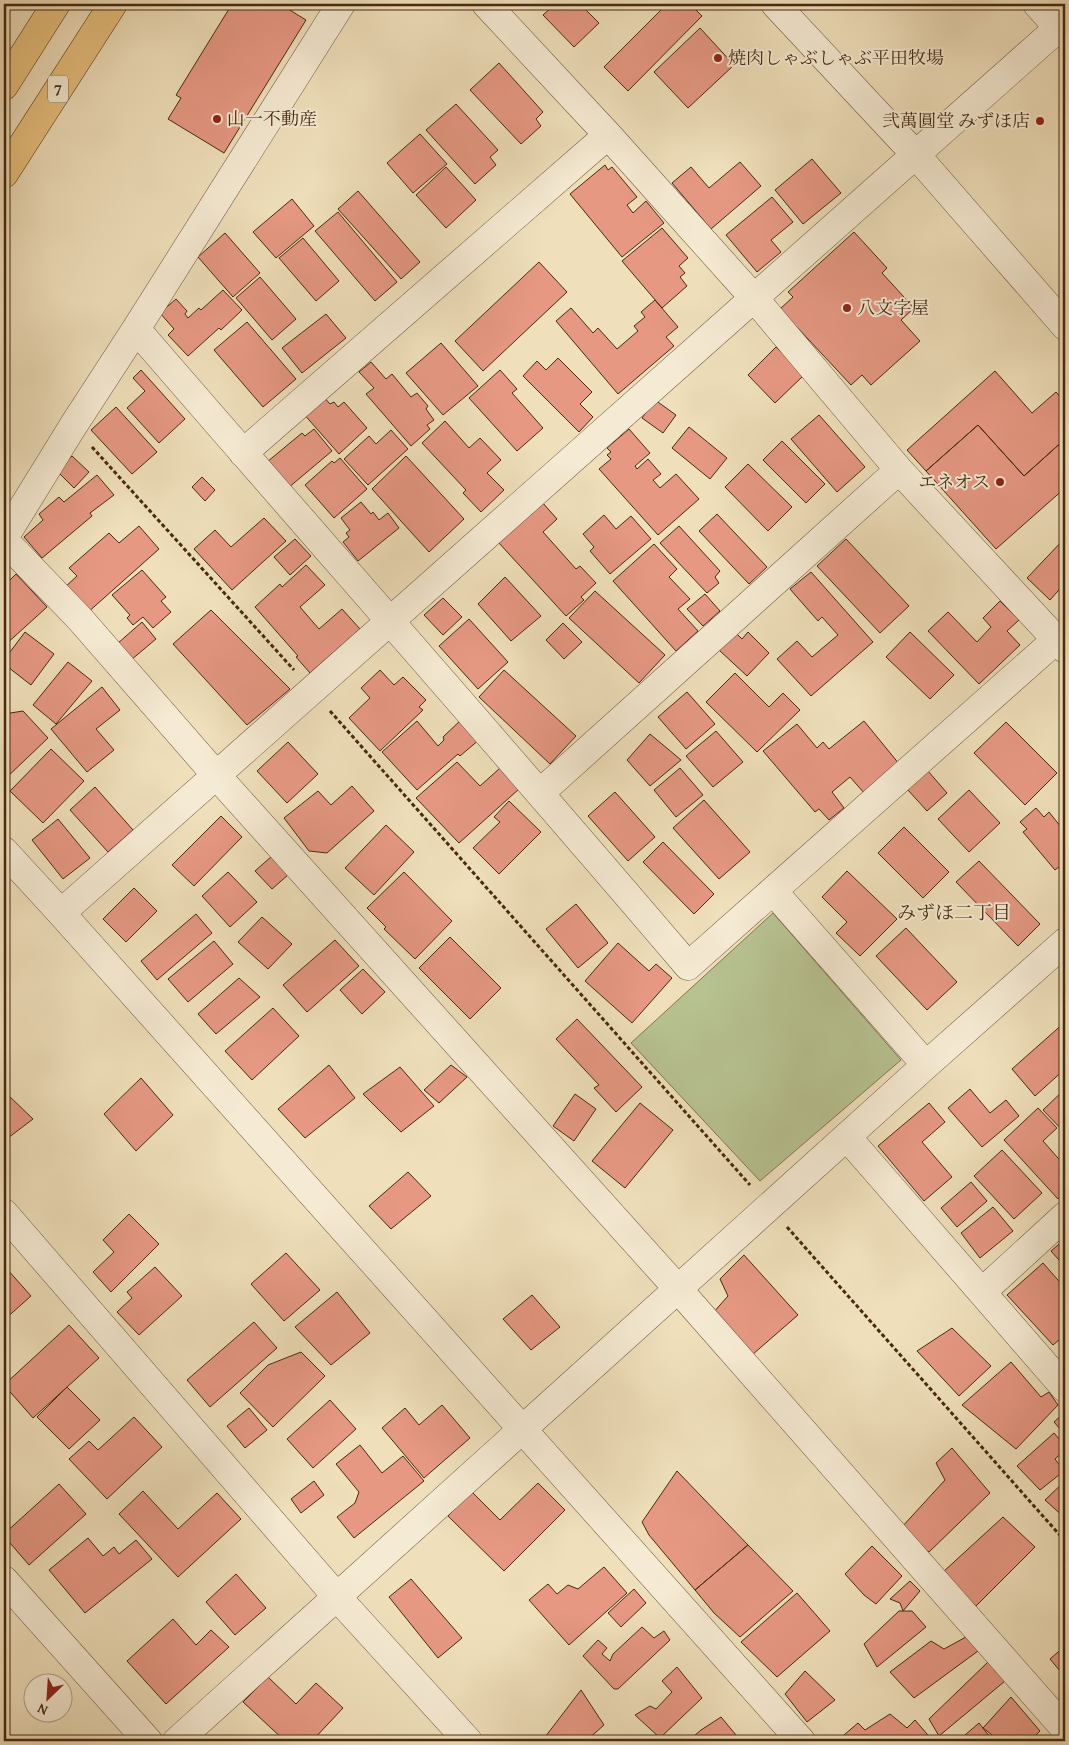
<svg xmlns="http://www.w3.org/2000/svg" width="1069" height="1745" font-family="'Gentium Book Plus','Noto Serif JP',serif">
<rect width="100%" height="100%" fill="#efdfbb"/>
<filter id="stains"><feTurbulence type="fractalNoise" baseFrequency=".004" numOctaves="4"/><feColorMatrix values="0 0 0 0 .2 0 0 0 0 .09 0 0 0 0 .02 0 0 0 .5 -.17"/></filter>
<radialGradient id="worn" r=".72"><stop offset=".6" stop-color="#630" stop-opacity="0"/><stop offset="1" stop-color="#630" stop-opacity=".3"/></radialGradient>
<!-- green -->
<path fill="#b7c291" stroke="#7f7650" d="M773,913L901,1060L760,1181L631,1043Z"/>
<!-- building -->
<path fill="#e69883" stroke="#472a10" d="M232,4H280L306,20L224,153L168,119L181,98L176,95Z
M555,4H580L599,23L574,47L543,15Z
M667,4H690L702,16L628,91L604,67Z
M700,28L734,65L688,108L654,72Z
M499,63L543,112L536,119L541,126L521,144L470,90Z
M456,104L498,150L490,157L496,165L475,184L426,130Z
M420,134L447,164L413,193L387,163Z
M812,159L841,193L803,224L775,190Z
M740,162L761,186L711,229L672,183L691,167L709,188Z
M605,165L608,170L612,167L637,197L627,205L633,213L646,201L664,223L622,257L570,194Z
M446,167L476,200L446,228L416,195Z
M358,191L420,262L401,279L338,209Z
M772,197L793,222L771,240L781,252L757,272L726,235Z
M292,199L314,226L276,258L253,232Z
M338,212L397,282L375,301L315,231Z
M662,228L688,258L679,266L685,273L680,277L687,286L662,308L622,261Z
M854,232L887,268L882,273L914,308L901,320L920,341L871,385L862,375L851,385L780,309L793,297L788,292Z
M225,233L260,273L233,297L198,257Z
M303,238L339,281L316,301L279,258Z
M539,262L567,292L483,371L455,341Z
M260,277L296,319L272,340L236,298Z
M223,290L242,310L221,330L219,328L188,356L168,335L174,329L160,313L176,299L187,311L185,314L188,318L199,308L201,310Z
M655,300L678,327L666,337L674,346L618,394L556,321L571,308L593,333L598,328L617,349L638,331L634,326L645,317L641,312Z
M326,314L346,338L302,373L282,348Z
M247,322L296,379L263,407L214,350Z
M441,343L478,386L443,415L406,373Z
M776,347L804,375L775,403L748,375Z
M558,358L592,392L580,404L593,417L579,432L523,376L537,361L546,370Z
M371,362L386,379L392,374L411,397L417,393L428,406L426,409L434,420L427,425L430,429L411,446L366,394L374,388L359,372Z
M141,370L185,419L159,443L127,408L145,391L133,378Z
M500,370L517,389L512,393L543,428L517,451L469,398Z
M995,371L1032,413L1056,392L1065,402V439L1024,476L978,425L926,471L907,450Z
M322,395L330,404L334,402L338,407L344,402L367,428L339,454L302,412Z
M655,400L676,415L663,433L642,418Z
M116,407L157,452L132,474L91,430Z
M819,415L865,467L837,492L791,439Z
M445,421L469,448L480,438L501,460L487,473L504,490L481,512L463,493L466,490L422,443Z
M978,425L1024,476L1065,439V488L996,549L926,471Z
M689,427L727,458L710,479L672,448Z
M314,429L332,451L288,488L267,462L302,433L305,436Z
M629,429L650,453L635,466L637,469L648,459L661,474L653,480L660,488L676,474L699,499L658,535L599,469L611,459L607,455L611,452L607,448Z
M391,430L408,449L368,485L344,459L369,436L376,444Z
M782,441L825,484L806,503L763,460Z
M72,456L89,472L74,488L57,471Z
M406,456L464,519L429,552L372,489Z
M340,458L367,489L334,518L305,485L332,461L334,463Z
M748,464L792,507L768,531L725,487Z
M97,475L114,495L90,513L92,516L42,558L24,537L43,520L39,514L59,497L64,502Z
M202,477L215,490L205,501L192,487Z
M361,502L371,514L373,512L379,520L388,513L399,528L358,561L343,542L349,537L346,533L350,530L341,518Z
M542,502L557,519L543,532L576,569L580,566L596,583L581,597L584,600L566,616L498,542Z
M717,514L767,567L749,584L699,531Z
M604,515L616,529L631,516L651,539L610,574L590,551L594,547L583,534Z
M264,518L286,541L232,590L194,549L215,530L231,547Z
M139,526L159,549L86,614L63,589L77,576L69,568L109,533L119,543Z
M679,526L720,571L715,577L719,583L707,593L660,543Z
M1065,538V583L1050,600L1027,578Z
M295,539L311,556L290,575L274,557Z
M846,539L909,606L880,633L817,566Z
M654,544L677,569L669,577L690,599L678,609L698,631L676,651L613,581Z
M306,565L325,585L300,607L319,629L342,609L360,629L310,673L296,657L298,656L255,607L280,584L282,587Z
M142,570L166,597L161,601L171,612L153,628L143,617L133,625L127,618L130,615L112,595Z
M811,572L873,642L811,696L777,659L797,641L812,657L838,635L822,617L818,621L790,589Z
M16,574L47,607L4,646V602L8,598L4,593V586Z
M505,577L541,616L511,641L478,604Z
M595,591L665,655L639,683L569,618Z
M705,594L720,611L703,626L687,609Z
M443,598L462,617L443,635L424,615Z
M1000,601L1019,620L1007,631L1020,645L979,684L928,631L948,612L977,642L991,627L983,618Z
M211,610L290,689L247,725L173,644Z
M469,619L508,662L478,689L439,646Z
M142,622L156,639L131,660L117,644Z
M563,623L582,642L564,659L546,640Z
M25,632L54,654L31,685L4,664V660Z
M748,632L769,653L747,676L719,650L736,633L742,639Z
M910,632L954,675L930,699L886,657Z
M68,662L92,681L56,724L33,705Z
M380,670L394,685L403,677L426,700L419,707L423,710L380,751L349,718L370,698L361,688Z
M504,670L576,736L550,764L479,697Z
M735,673L769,707L783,693L800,710L757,752L706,702Z
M102,687L120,710L96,729L114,750L87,772L51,729Z
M687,692L715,724L686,749L658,717Z
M23,711L48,738L4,780V714Z
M462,719L480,739L460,756L458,754L417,790L382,752L417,721L438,746L444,740L443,737Z
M864,721L900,765L865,794L850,777L832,792L844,808L829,820L819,809L815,812L763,751L797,724L817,748L823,742L829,749Z
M1006,722L1057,773L1025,805L974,753Z
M716,731L743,762L713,787L686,756Z
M650,734L681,760L650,786L627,760Z
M288,742L318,774L287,803L257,771Z
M51,749L84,781L43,823L10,791Z
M457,762L480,786L500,768L519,789L459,843L416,798Z
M680,768L703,795L676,817L654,790Z
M928,771L947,793L927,811L907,789Z
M352,786L374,811L327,853L309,851L284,818L318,791L331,805Z
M95,787L133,830L108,852L70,810Z
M969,790L1000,823L969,852L938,819Z
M615,792L655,837L628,861L588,816Z
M704,800L750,852L719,879L673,828Z
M509,801L541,832L499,874L473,848L500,822L494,817Z
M1036,808L1044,817L1049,812L1065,832V872L1060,866L1055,870L1023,832L1027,829L1020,822Z
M221,816L242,837L194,886L172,865Z
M58,819L90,858L63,879L32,840Z
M386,825L414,852L374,895L345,868Z
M904,827L949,872L923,898L878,853Z
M663,842L714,894L694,914L643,862Z
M272,856L288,875L272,889L255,871Z
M979,861L1040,924L1018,946L956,882Z
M847,871L897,919L860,956L836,933L847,922L822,897Z
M228,872L257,902L230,927L202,896Z
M404,872L452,921L415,959L384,929L386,927L367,908Z
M134,888L157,911L126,942L103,919Z
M576,904L608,943L578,968L546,929Z
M196,914L212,933L157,980L141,961Z
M262,917L292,944L268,969L238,942Z
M906,928L957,982L927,1010L876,956Z
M450,937L501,988L470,1019L419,968Z
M335,940L359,966L307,1012L283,985Z
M214,941L233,964L188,1002L168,979Z
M618,943L649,971L656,964L672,978L632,1023L585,981Z
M363,969L385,992L362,1014L340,990Z
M239,978L260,997L216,1034L198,1014Z
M273,1008L299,1036L252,1080L225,1051Z
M577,1019L642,1087L616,1112L594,1088L599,1085L556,1039Z
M1065,1022V1069L1035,1096L1012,1069Z
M329,1065L355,1098L305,1138L278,1109Z
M451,1065L467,1077L439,1103L424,1090Z
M400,1067L434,1106L401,1132L363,1094Z
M141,1078L173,1115L136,1151L104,1114Z
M970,1089L990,1113L1006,1100L1019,1116L982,1147L948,1108Z
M1065,1089V1133L1043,1110Z
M7,1094L33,1119L4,1141V1097Z
M575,1094L596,1109L574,1141L553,1126Z
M640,1103L673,1130L625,1188L592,1161Z
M929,1103L945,1122L922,1142L952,1177L924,1201L878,1146Z
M1038,1108L1057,1128L1043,1141L1065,1166V1192L1058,1199L1004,1140Z
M1002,1150L1042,1193L1014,1219L974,1176Z
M408,1172L431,1196L391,1229L369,1206Z
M971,1182L987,1201L957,1227L941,1208Z
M993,1207L1013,1231L980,1258L961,1233Z
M129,1214L159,1244L111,1292L93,1272L114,1252L103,1240Z
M1065,1239V1267L1051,1251Z
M286,1253L320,1290L284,1321L251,1284Z
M744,1255L798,1315L752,1355L712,1314L728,1296L720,1279Z
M1043,1263L1065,1288V1335L1053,1345L1007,1295Z
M155,1267L182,1296L139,1335L117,1312L132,1298L127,1292Z
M7,1269L31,1296L4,1320V1272Z
M337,1292L370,1333L331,1365L295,1327Z
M532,1295L560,1327L531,1350L503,1319Z
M254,1322L277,1348L210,1407L187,1380Z
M69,1325L99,1358L33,1418L4,1385Z
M952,1328L991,1366L959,1396L917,1351Z
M301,1352L325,1376L273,1427L240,1393L268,1365Z
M1011,1362L1041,1397L1049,1392L1058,1405L1016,1449L962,1405Z
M67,1387L100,1420L69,1449L37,1417Z
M330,1400L356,1429L313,1468L287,1439Z
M442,1405L470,1438L424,1478L382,1428L405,1408L419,1425Z
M249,1408L267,1430L245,1448L227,1426Z
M1065,1412V1435L1054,1422Z
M134,1417L162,1447L107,1499L69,1459L89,1441L98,1450Z
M1054,1433L1065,1446V1450L1055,1459L1064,1471L1040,1490L1017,1466Z
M360,1445L382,1473L403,1456L424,1481L354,1538L337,1517L355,1503L359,1492L336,1464Z
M952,1448L990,1493L929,1552L917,1545L901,1528L945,1480L936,1463Z
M677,1471L748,1545L695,1590L649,1535L642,1522Z
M314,1481L324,1495L301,1513L291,1499Z
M1065,1481V1518L1045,1500Z
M538,1483L565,1510L504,1571L448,1516L472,1492L500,1520Z
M59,1484L86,1514L29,1565L4,1536V1534Z
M143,1491L178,1529L217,1493L241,1519L178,1577L119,1514Z
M1003,1517L1035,1547L976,1606L942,1573Z
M88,1538L103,1556L114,1547L119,1554L136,1540L152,1559L85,1613L49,1570Z
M748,1545L793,1591L740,1637L714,1613L695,1590Z
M872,1546L902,1576L876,1604L864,1595L845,1574Z
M604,1567L627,1593L569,1645L529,1600L548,1584L557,1594L568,1585L578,1589Z
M236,1574L266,1608L235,1635L206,1602Z
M411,1579L462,1638L438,1658L389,1597Z
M910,1581L920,1591L903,1611L900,1603L890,1599Z
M634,1589L646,1603L621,1627L608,1613Z
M797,1593L830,1631L777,1677L741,1642Z
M899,1611H912L926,1627L877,1667L864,1644Z
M173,1619L196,1645L211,1630L229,1647L166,1704L127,1661Z
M642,1627L654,1638L664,1631L670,1640L618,1689H614L583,1656L598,1640L607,1648L602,1654L610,1661L613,1654Z
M966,1637L978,1651L914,1698L890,1672L931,1641L944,1649Z
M1065,1646V1677L1050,1659Z
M988,1662L1005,1681L939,1736L929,1719Z
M677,1667L702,1698L660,1738L635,1715L650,1706L656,1709L672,1692L662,1681Z
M805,1671L835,1700L807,1722L785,1694Z
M268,1677L296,1704L316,1683L343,1708L312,1741H285L243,1702Z
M581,1690L604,1725L586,1741H542Z
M1011,1697L1040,1731L1030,1741H1000L983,1728Z
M890,1714L907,1728L915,1720L933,1741H837L858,1723L865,1730Z
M721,1717L741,1741H688L701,1730Z
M979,1723L993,1741H958Z"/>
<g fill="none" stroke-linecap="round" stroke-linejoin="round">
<defs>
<path id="minor" d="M486,4L608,135L754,298L899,470L1065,649
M775,4L916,155L1065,326
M1037,4L1065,35
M136,329C320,542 506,752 688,966L1057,639
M243,453L608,135
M4,538L73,426L136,329L341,4
M4,540L80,619L216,775L678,1289L1065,1729
M540,793L899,470
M4,851L61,913L801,1741
M773,891L926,1065
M61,913L1065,22
M847,1137L1065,1388
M4,1213L337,1597L468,1741
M982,1292L1065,1216
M4,1580L148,1741
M177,1741L926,1065L1065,942"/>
<path id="highway" d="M4,86L56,4
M4,174L113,4"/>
</defs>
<!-- minor casing -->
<use href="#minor" stroke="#71573b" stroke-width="29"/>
<!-- highway casing -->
<use href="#highway" stroke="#472a10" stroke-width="29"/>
<!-- path -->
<path stroke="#472a10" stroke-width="3" stroke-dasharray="4 2.5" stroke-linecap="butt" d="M92,447L294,670
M330,711L750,1185
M787,1227L1065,1541"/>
<!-- minor -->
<use href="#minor" stroke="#f5ead3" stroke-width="28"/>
<!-- highway -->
<use href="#highway" stroke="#e8c07e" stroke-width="28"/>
</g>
<!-- markers -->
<g fill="#8f2418" stroke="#f5ead3" stroke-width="2">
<circle cx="718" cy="58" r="5"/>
<circle cx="217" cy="119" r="5"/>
<circle cx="1040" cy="121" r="5"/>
<circle cx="847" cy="308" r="5"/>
<circle cx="1000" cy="482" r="5"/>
</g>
<g text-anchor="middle" stroke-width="4" stroke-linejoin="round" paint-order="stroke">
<!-- shield labels -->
<rect fill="#f5ead3" stroke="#7b644a" stroke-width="1" x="48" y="75.5" width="20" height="27" rx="4"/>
<g font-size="16" font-weight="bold" fill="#472a10">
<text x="58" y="95">7</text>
</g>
<!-- poi labels -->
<g font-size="18" fill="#472a10" stroke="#f5ead3" text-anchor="start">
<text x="728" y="64">焼肉しゃぶしゃぶ平田牧場</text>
<text x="227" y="125">山一不動産</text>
<text x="1030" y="127" text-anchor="end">弐萬圓堂 みずほ店</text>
<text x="857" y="314">八文字屋</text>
<text x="990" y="488" text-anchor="end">エネオス</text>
</g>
<!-- neighbourhood labels -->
<g font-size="19" fill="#472a10" stroke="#f5ead3">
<text x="954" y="919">みずほ二丁目</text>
</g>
</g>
<!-- margin -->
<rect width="1069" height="1745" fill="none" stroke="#efdfbb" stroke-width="20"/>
<rect x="5" y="5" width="1059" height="1735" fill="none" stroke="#472a10" stroke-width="2.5"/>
<rect x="10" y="10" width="1049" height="1725" fill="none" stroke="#472a10"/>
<!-- north arrow -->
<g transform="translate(48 1698) rotate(205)"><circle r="24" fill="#f5ead3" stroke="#af9d85"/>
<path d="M0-4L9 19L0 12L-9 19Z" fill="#8f2418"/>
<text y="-8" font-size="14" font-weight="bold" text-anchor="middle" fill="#472a10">N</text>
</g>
<rect width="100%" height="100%" filter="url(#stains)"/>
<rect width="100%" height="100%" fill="url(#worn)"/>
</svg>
